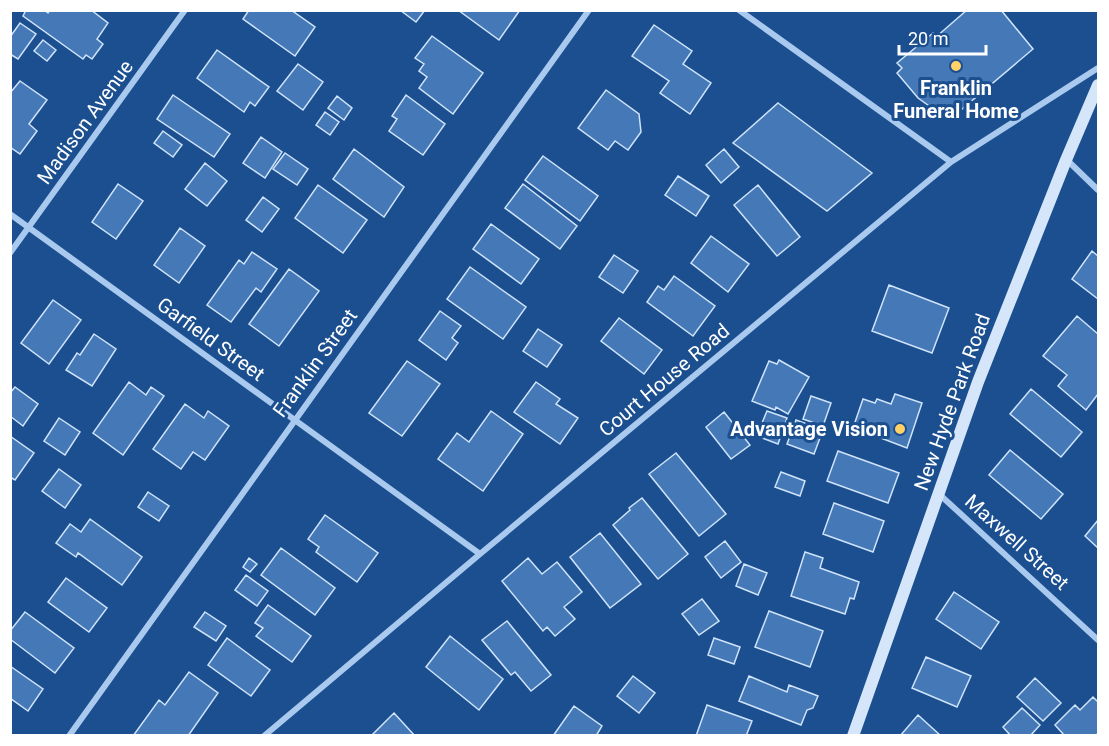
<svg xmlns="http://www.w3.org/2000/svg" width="1109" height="746" font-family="Roboto,sans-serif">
<rect width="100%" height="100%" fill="#1b4f8f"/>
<!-- building -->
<path fill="#4478b7" stroke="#cfe3fa" stroke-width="1.5" d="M26,10H44L48,13L50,10H91L108,23L97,39L103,44L92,59L86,55L83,59L23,16Z
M249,10H291L315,27L295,56L243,19Z
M400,10H425L416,22Z
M458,10H520L499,40Z
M967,10H1001L1033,49L949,120L918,98L897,73L902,68L897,63L933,33L936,37Z
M20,23L36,34L18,59L10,54V37Z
M654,25L692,51L683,64L711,83L690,114L660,93L669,81L632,56Z
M432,36L483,73L453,114L419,88L427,77L419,71L424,64L415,58Z
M43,40L56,50L47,61L34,51Z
M217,50L269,87L255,106L250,102L244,112L197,78Z
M298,64L323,82L303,110L277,91Z
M20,81L47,100L29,124L37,131L20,154L10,147V93Z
M606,90L639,114L641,132L628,150L615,141L608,150L578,128Z
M173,95L230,134L214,157L157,119Z
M406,95L445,124L423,155L389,131L397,119L392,116Z
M337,96L352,108L344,120L328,108Z
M778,103L872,173L827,211L733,143Z
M325,112L339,122L330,135L316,125Z
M163,131L182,145L173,157L154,143Z
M261,137L282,152L265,178L243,163Z
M354,149L404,187L384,217L333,179Z
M724,149L739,167L721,183L706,165Z
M285,153L308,169L297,185L273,169Z
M543,156L598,196L580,221L525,180Z
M205,163L227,181L207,206L185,189Z
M678,176L709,196L696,216L665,195Z
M118,184L143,201L116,239L92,222Z
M523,184L577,226L560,249L505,208Z
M318,185L367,220L343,253L295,218Z
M758,185L800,237L777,256L734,205Z
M263,197L279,209L262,232L246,220Z
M491,224L539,259L521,284L473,249Z
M180,228L205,246L179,283L154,265Z
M711,236L749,264L728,292L691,263Z
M1092,251L1098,256V299L1072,279Z
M252,252L277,269L261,292L256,288L231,322L207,305L239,260L244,264Z
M614,255L638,271L623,293L599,277Z
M470,267L526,307L503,339L447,299Z
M289,269L319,291L279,346L249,324Z
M674,276L715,306L693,336L647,302L658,286L664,290Z
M889,285L949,308L932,353L872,331Z
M53,300L81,320L49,364L21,343Z
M440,311L461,326L452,338L458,343L446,360L419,340Z
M1077,316L1098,334V394L1086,410L1058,386L1067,375L1043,356Z
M619,318L662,350L644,374L601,341Z
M538,329L562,345L547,367L523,351Z
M94,334L116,349L92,386L66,370L77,353L80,355Z
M779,360L809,377L788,414L776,407L775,410L752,401L769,361L777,364Z
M407,361L440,384L402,436L369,413Z
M129,382L146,395L151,387L164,396L123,455L93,433Z
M536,382L560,399L556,404L578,418L560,444L514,412Z
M15,387L38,404L23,426L10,416V393Z
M1031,389L1082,432L1061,457L1010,414Z
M895,394L922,403L907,448L865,432V429L854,425L863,399L875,403L877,399L891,404Z
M811,396L831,403L823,426L803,419Z
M185,404L204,418L208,411L229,426L205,460L193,452L181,469L153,449Z
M491,411L523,434L483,491L438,459L457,433L469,442Z
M767,411L787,418L778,444L762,438L767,425L762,423Z
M724,412L750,445L731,459L706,427Z
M59,418L80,432L65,455L44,441Z
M796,420L823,430L814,454L787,444Z
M10,436L34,453L15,480L10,477Z
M1010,450L1063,494L1041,519L989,475Z
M838,451L899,473L888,503L827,481Z
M676,453L726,514L699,536L649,474Z
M59,469L81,485L65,508L42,491Z
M781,472L805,481L800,496L775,487Z
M148,492L169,506L159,521L138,507Z
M642,498L688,554L658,579L613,525L630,510L629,508Z
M834,503L884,521L873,552L823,534Z
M325,515L378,553L357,582L316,552L319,547L308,539Z
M90,519L142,557L122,585L78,553L76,557L56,543L70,524L81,532Z
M1098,520V548L1085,536Z
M600,533L641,584L610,608L570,557Z
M725,541L741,562L721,578L705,557Z
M281,548L335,588L315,615L261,575Z
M805,552L823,558L820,568L859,582L854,599L850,598L845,614L791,596Z
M249,558L257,564L250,572L243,567Z
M528,558L542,574L557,562L582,592L564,607L575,619L555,636L547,627L543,631L502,581Z
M744,564L767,573L758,595L736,586Z
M246,575L268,591L257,606L235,590Z
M66,578L107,608L89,632L48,602Z
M954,592L999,622L981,649L936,619Z
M702,599L719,621L699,635L682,614Z
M268,605L311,636L292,662L256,636L263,628L255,623Z
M769,611L823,631L810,667L755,647Z
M25,612L74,648L55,673L10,639V631Z
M205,612L226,626L216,641L194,627Z
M507,621L551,675L531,691L515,672L511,675L482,640Z
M450,636L503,679L479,710L426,667Z
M227,638L270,670L251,696L208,665Z
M714,638L740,647L734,664L708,655Z
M926,657L971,676L957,707L912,688Z
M10,666L43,689L28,711L10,698Z
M189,672L218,693L188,736H133L159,700L165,705Z
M633,676L655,693L639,713L617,696Z
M749,676L787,692L789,685L818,696L813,708L807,710L801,725L739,701Z
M1035,678L1061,703L1043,721L1017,697Z
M1093,697L1098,702V733L1096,736H1065L1055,725L1075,705L1080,710Z
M707,705L752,721L746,736H696Z
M574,706L602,726L596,736H553Z
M1022,708L1040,725L1030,736H1011L1003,727Z
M394,713L415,736H371Z
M918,715L941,736H900Z"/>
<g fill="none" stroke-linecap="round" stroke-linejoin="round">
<!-- minor -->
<path stroke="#a9c9ee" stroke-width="6" d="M739,10L951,162
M1067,160L1098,190
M10,214L480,554
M10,253L185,10
M939,494L1098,640
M69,736L589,10
M264,736L480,554L951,162L1098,68"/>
<!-- secondary -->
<path stroke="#d6e6fa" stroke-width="12" d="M853,736L978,382L1066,160L1098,85"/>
</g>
<!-- markers -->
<g fill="#ffd166" stroke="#1b4f8f" stroke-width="2">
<circle cx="956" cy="66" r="6"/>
<circle cx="900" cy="429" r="6"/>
</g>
<g text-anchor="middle" stroke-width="6" stroke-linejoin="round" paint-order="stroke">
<!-- poi labels -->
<g font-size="20" font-weight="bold" fill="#fff" stroke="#1b4f8f">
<text x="956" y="95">Franklin<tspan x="956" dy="23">Funeral Home</tspan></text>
<text x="888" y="436" text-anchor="end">Advantage Vision</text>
</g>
<!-- street labels -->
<g font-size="20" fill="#fff" stroke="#1b4f8f">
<text transform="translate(85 122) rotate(-54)" y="7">Madison Avenue</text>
<text transform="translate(211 339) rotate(36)" y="7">Garfield Street</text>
<text transform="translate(315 363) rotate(-54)" y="7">Franklin Street</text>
<text transform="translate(664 380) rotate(-40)" y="7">Court House Road</text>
<text transform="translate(952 402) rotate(-70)" y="7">New Hyde Park Road</text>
<text transform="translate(1017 542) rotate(42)" y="7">Maxwell Street</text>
</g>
</g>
<!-- border -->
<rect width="1109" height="746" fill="none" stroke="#ffffff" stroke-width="24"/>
<!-- scale -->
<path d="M899 45v9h87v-9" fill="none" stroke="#ffffff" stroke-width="3"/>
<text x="908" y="45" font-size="18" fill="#ffffff" stroke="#1b4f8f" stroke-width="4.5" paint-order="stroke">20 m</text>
</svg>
